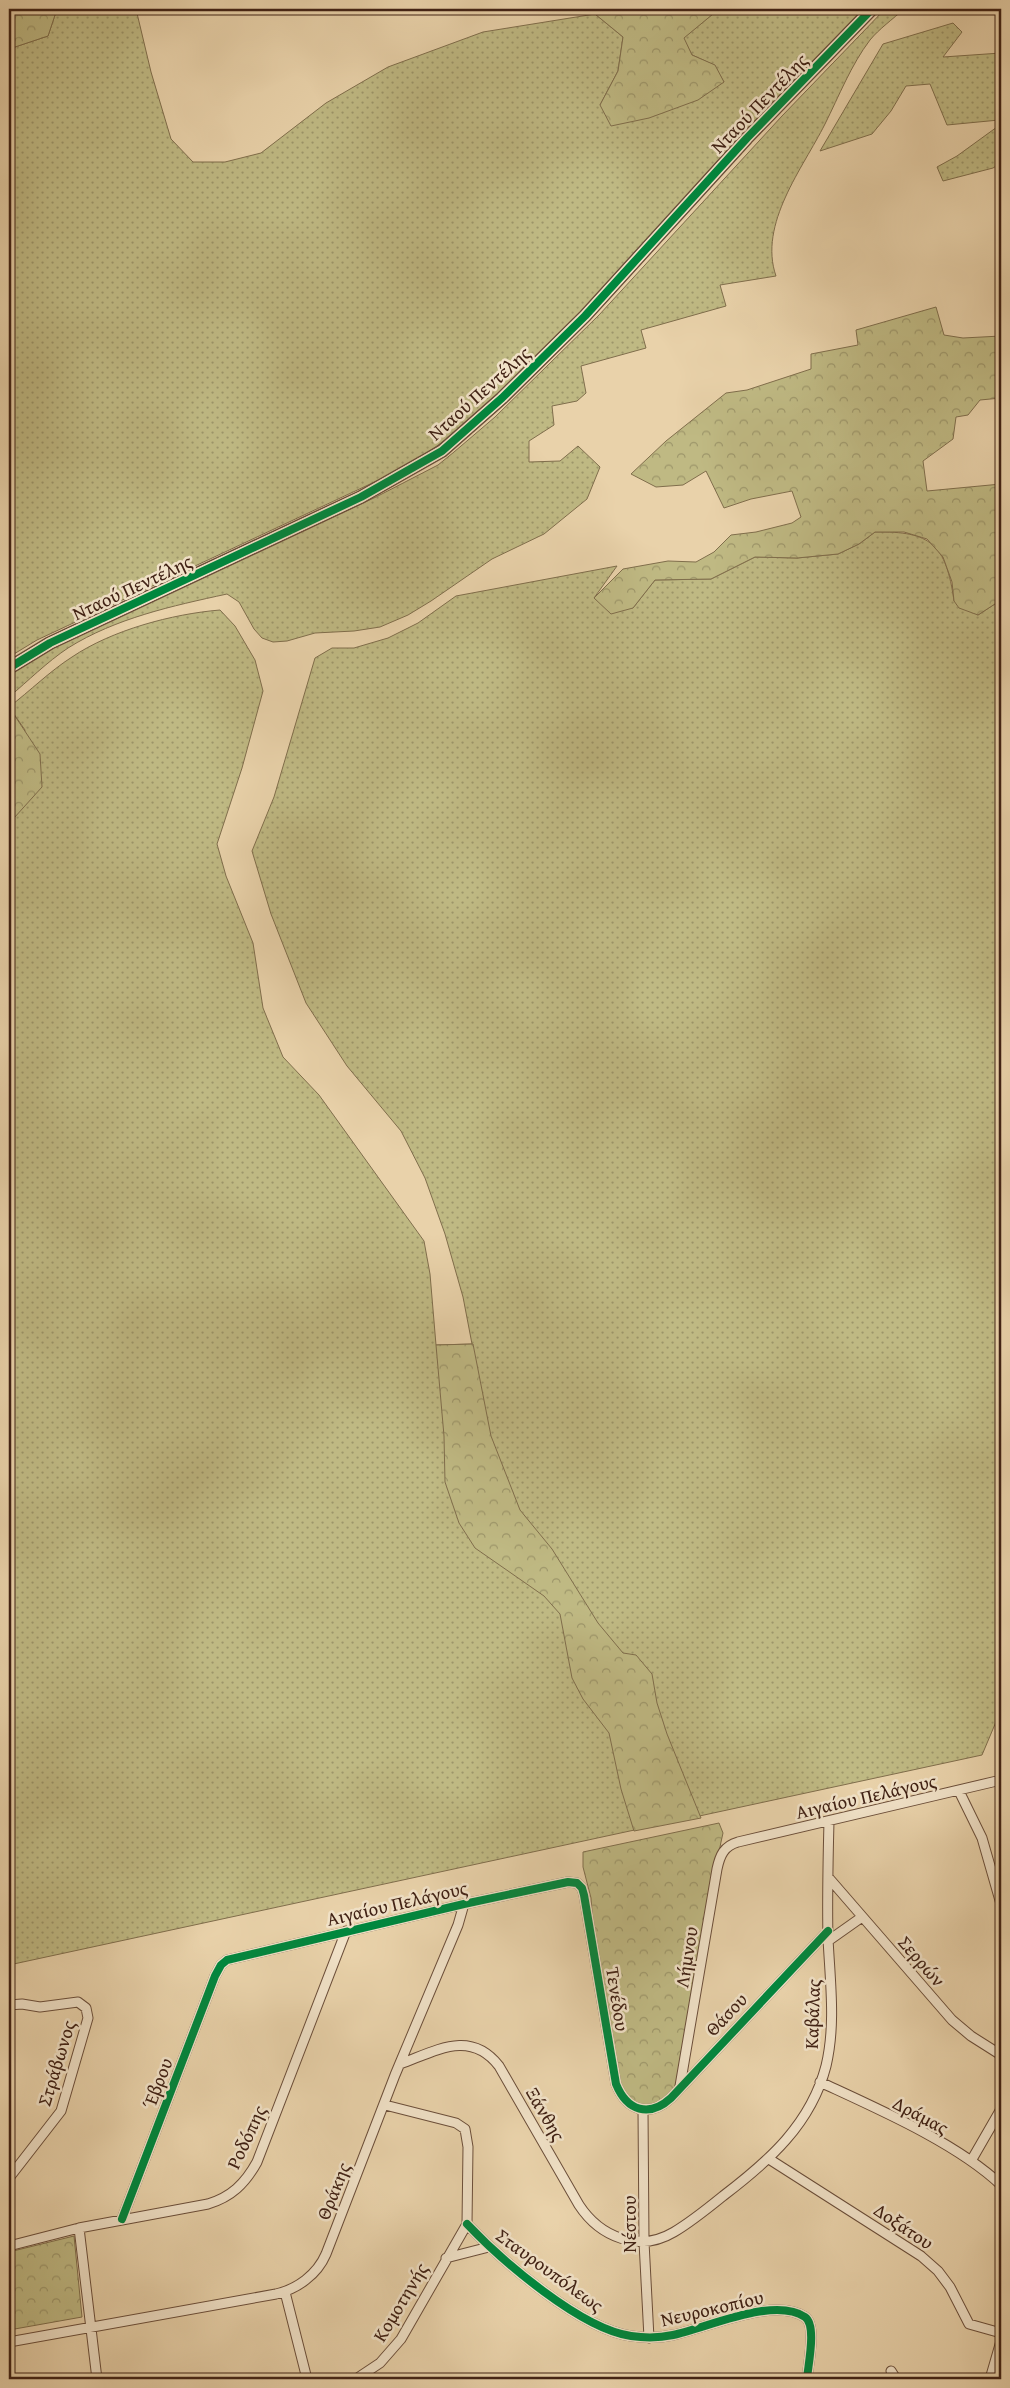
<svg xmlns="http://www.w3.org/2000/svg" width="1010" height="2388" font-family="'Gentium Book Plus',serif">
<defs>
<pattern id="grass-dots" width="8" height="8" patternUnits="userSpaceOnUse" patternTransform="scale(1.25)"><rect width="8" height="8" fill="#bfb983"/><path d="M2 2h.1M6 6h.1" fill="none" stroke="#9d966a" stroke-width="1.8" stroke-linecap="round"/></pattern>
<pattern id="forest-crowns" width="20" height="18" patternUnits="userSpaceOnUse" patternTransform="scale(1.25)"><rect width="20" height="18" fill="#bfb983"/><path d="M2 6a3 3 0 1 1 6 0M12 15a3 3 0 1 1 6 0" fill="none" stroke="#9d966a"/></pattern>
</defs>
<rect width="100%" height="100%" fill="#e9d2aa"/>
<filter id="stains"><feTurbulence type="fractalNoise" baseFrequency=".004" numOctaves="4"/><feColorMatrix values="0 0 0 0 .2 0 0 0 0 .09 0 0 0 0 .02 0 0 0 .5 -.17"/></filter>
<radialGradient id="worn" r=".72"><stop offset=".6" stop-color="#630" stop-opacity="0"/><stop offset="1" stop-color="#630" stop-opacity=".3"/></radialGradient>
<!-- grass -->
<path fill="url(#grass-dots)" stroke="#806e4c" d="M57,9H136L151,72L171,139L193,162H225L261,153L326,103L388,67L483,32L595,14L623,37L618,71L600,105L724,82L714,65L692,55L683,38L719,9H865L793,81L575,319L496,397L454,434L418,459L383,478L37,640L9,657V49L48,36Z
M885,9H904C893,19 879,29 870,40C851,65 839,96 825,124C803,168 758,224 776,276L720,285L726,306L641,330L646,348L581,366L586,393L577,401L552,406L554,425L529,441V462L560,461L578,446L600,467L587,499L544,534L492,559L431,601L408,615L380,627L354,631L315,633L287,641L273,642L262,638L254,629L239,602L227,594C172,606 116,618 68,648C47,662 28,681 9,697V675L55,646L376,497L438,465L454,452L495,417L599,315L782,116Z
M953,23L962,32L943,57L1001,53V163L993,168L943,181L937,167L957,156L997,127L999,120L947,125L930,84L906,86L891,111L872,134L820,151L883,44Z
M875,532C931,531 946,544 954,601L978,615L1001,600V1710L982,1755L9,1965V818H14L25,730L9,707C30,691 50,671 72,657C112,630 172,614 220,610L235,626L255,660L263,691L242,768L217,844L226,876L253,943L263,1008L283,1057L319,1095L424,1241L430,1274L436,1345L472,1344L463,1297L445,1234L425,1178L401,1131L347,1066L306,1003L271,914L252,851L274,797L315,658L332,648H354L388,638L418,623L456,596L617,566L594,598L633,608L655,580L711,579L755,557L797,558L838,554L859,544Z"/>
<!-- forest -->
<path fill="url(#forest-crowns)" stroke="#806e4c" d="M9,9H57L48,36L9,49Z
M594,9H719L684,38L692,55L715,65L724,82L698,100L649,118L611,126L600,105L618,71L623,37L595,14Z
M936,307L944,335L963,338L1001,336V398L980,400L968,415L956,417L953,439L923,461L927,491L1001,484V600L978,615L959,608L954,601L952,582L943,557L927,539L904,532H875L859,544L838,554L797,558L755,557L711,579L655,580L633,608L611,614L594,598L623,569L668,561L696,562L714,552L731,535L756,532L792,523L801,517L792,491L751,499L724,508L706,471L683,485L656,487L631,474L666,441L726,393L747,390L811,369V354L858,345L856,330Z
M9,707L40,754L42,787L14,818H9Z
M473,1344L491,1436L520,1510L552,1549L598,1623L623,1653L636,1655L652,1674L657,1703L667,1734L701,1818L634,1831L621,1789L609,1733L583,1699L572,1678L560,1614L544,1596L475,1548L459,1523L445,1482L444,1436L436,1345Z
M719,1823L723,1833L721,1842C711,1893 700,1944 691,1995C687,2020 684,2073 672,2092C665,2104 643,2110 632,2102C626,2098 622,2090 618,2084L593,1926L591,1898L583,1867V1852Z
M74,2236L82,2317L9,2330V2252Z"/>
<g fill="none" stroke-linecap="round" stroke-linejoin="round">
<defs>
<path id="minor" d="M959,1791L982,1838L1001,1904
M828,1877L952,2020L971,2036L1001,2055
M828,1941L862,1917
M9,2005L22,2004L40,2007L78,2002L86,2008L88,2018L61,2111L9,2178
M400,2064C436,2051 470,2029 499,2066L579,2205C600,2237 639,2253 674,2232C691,2222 707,2209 723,2196C769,2161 811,2124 826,2066C836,2024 830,1981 828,1938C827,1899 828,1860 829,1821
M820,2082C876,2108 957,2143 1001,2185
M680,2086L717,1869C720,1855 724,1846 738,1842L1001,1780
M643,2110L644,2242L649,2338
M769,2159L921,2256L938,2271L950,2287L969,2324L1001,2333
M971,2161L1001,2109
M122,2219L215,1976L221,1965L227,1960L464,1904L568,1882L577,1883L582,1888L584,1895L616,2084C627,2111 649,2118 671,2098L828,1931
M467,2224C502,2261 581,2329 631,2336C645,2338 659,2338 673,2335C707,2328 774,2296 805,2317C817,2325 808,2365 807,2379
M79,2228L97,2379
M9,2246L79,2228L208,2204C231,2197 245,2184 257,2162L346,1931
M446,2258L489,2247
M285,2292L307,2379
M9,2342L276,2294C297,2289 317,2275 326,2254L395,2075L458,1925L464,1904
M891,2371L896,2379
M356,2379L380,2363L401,2339L467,2224L468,2147L465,2129L456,2123L385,2105
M990,2379L1001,2341"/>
<path id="tertiary" d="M9,668L50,643L361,497L442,451L502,398L585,316L747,138L872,9"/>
</defs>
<!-- minor casing -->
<use href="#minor" stroke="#6b4e3a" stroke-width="11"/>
<!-- tertiary casing -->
<use href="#tertiary" stroke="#6b4e3a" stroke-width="14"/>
<!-- minor -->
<use href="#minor" stroke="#f1e2c8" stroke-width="9"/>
<!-- tertiary -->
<use href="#tertiary" stroke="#f1e2c8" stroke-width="11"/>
<defs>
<path id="cycleway" d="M9,668L50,643L361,497L442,451L502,398L585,316L747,138L872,9
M122,2219L215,1976L221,1965L227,1960L464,1904L568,1882L577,1883L582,1888L584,1895L616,2084C627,2111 649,2118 671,2098L828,1931
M467,2224C502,2261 581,2329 631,2336C645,2338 659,2338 673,2335C707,2328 774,2296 805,2317C817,2325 808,2365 807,2379"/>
</defs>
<!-- cycleway casing -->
<use href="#cycleway" stroke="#f1e2c8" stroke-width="11"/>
<!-- cycleway -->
<use href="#cycleway" stroke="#00873e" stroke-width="8"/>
</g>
<g text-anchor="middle" stroke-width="5" stroke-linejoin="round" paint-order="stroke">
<!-- street labels -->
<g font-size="19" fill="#412215" stroke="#f1e2c8">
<text transform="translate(759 103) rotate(-46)" y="7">Νταού Πεντέλης</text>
<text transform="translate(479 393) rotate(-42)" y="7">Νταού Πεντέλης</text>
<text transform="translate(132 587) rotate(-25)" y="7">Νταού Πεντέλης</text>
<text transform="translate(866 1796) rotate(-13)" y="7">Αιγαίου Πελάγους</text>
<text transform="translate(397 1903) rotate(-13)" y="7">Αιγαίου Πελάγους</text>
<text transform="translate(686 1957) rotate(-81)" y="7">Λήμνου</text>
<text transform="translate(922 1961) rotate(49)" y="7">Σερρών</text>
<text transform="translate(618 1999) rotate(81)" y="7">Τενέδου</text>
<text transform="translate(726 2014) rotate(-47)" y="7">Θάσου</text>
<text transform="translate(812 2014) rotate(-88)" y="7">Καβάλας</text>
<text transform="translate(56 2063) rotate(-73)" y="7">Στράβωνος</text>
<text transform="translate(157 2083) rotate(-69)" y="7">Έβρου</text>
<text transform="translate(546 2114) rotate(60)" y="7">Ξάνθης</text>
<text transform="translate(921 2115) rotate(28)" y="7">Δράμας</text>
<text transform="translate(246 2137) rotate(-65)" y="7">Ροδόπης</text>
<text transform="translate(333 2191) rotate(-68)" y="7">Θράκης</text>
<text transform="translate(629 2224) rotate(-90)" y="7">Νέστου</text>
<text transform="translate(904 2226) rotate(34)" y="7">Δοξάτου</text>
<text transform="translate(550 2270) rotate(36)" y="7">Σταυρουπόλεως</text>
<text transform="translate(400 2302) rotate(-59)" y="7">Κομοτηνής</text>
<text transform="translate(712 2308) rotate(-13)" y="7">Νευροκοπίου</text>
</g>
</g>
<!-- margin -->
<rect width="1010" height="2388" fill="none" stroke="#e9d2aa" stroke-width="30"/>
<rect x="10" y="10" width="990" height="2368" fill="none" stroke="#412215" stroke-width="2.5"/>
<rect x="15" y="15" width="980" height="2358" fill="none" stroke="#412215"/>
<rect width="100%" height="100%" filter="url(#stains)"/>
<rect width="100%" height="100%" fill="url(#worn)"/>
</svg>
